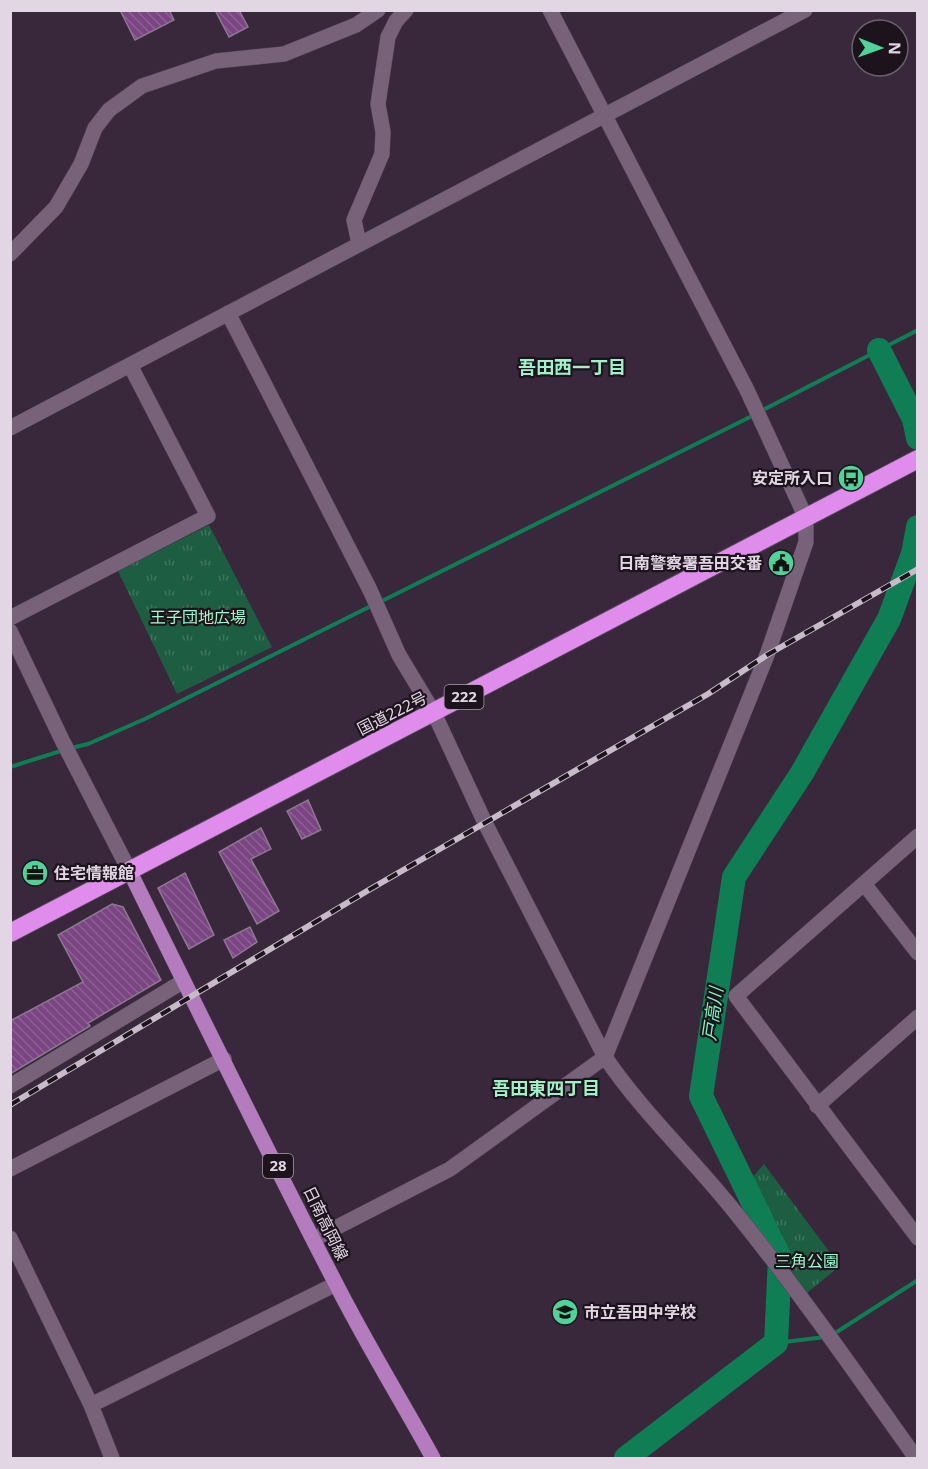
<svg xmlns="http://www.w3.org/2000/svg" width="928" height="1469" font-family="'Noto Sans','Noto Sans JP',sans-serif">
<defs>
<pattern id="park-tufts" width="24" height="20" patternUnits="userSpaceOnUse" patternTransform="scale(1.5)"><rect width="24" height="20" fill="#1d5d41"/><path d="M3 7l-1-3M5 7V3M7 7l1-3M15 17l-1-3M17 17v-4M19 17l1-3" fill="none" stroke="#3e745c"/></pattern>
<pattern id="building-back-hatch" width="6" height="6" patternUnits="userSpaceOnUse" patternTransform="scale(1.5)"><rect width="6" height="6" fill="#7a4582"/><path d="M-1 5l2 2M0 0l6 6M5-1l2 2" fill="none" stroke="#8d5f94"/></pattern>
</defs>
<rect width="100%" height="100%" fill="#39273c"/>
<!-- park -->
<path fill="url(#park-tufts)" d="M209,525L272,647L177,694L118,571Z
M764,1164L840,1266L802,1297L786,1278L782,1234L752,1178Z"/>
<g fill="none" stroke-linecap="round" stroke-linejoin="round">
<!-- stream -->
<path stroke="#0f7e55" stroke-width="4" d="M761,411L918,330
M380,602L754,415
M71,748L88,744L147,718L373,605
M10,767L64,750
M832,1335L918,1280
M776,1343L825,1337"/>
<!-- river -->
<path stroke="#0f7e55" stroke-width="24" d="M879,350L914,419L918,438
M626,1458L776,1343L780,1258L701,1096L734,877L802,773L889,619L913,554L918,527"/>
</g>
<!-- building -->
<path fill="url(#building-back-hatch)" stroke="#8d7891" stroke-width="1.5" d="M120,10H169L174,20L135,40Z
M215,10H239L248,27L229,37Z
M308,800L321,830L302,839L287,811Z
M261,828L271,849L251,859L279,911L257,924L219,852Z
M185,873L214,935L189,949L158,888Z
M112,904L123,907L161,980L88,1023L90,1026L10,1074V1021L83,982L58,935Z
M250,927L257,942L233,958L224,940Z"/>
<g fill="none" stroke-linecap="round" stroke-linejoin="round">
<defs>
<path id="minor" d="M359,244L354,220L382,154L383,132L378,104L388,37L396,21L406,10
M10,254L56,207L81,164L95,128L109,110L142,86L216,61L284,54L356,25L378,10
M228,313L370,590L399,655L434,713L486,825L605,1057C643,1113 693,1159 735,1212C799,1291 857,1375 916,1458
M10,428L805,10
M10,618L208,516L130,365
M10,631L62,740L129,870
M918,836L736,996L918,1238
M865,885L918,953
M10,1086L182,982
M817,1106L918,1017
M10,1169L224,1059
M10,1238L91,1405L112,1458
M314,1239L450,1169L605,1057L767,655L806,542V518L747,390L550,10
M91,1405L336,1284"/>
<path id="major" d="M129,870C197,1008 265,1147 336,1284C366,1343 401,1400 433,1458"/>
<path id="highway" d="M10,933L918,459"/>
</defs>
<!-- minor casing -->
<use href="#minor" stroke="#524355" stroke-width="16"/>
<!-- major casing -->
<use href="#major" stroke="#524355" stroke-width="16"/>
<!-- highway casing -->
<use href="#highway" stroke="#524355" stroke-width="20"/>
<!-- minor -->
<use href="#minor" stroke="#77627a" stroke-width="15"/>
<!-- major -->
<use href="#major" stroke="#b57bbf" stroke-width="15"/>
<!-- highway -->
<use href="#highway" stroke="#df8ced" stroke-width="18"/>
<defs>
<path id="rail" d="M10,1105L367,891L708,694L767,655L918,569"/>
</defs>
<!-- rail casing -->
<use href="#rail" stroke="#c7bac9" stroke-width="6"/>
<!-- rail -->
<use href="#rail" stroke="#1c131d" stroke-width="4" stroke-dasharray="11" stroke-linecap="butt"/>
</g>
<!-- icons -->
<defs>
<symbol id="bus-disc" viewBox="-11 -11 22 22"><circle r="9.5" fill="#4fd399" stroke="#1c131d"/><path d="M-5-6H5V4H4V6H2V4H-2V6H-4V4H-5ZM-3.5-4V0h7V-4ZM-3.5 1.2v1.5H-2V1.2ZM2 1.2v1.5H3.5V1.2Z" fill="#111"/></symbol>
<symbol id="civic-disc" viewBox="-11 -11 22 22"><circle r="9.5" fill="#4fd399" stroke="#1c131d"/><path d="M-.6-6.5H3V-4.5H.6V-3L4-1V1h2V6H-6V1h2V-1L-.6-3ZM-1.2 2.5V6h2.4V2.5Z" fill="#111"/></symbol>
<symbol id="office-disc" viewBox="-11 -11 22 22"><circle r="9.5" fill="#4fd399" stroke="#1c131d"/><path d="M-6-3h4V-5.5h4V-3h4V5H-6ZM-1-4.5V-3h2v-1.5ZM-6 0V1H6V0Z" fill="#111"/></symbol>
<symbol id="school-disc" viewBox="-11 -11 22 22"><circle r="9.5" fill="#4fd399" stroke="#1c131d"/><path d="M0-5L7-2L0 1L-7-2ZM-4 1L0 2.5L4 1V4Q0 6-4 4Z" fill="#111"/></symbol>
</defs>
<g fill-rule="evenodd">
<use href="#bus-disc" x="836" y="463" width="30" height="30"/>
<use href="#civic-disc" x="766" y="548" width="30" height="30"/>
<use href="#office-disc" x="20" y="858" width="30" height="30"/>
<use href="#school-disc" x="550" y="1297" width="30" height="30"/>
</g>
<g text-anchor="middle" stroke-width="4.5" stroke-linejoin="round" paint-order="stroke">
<!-- shield labels -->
<g fill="#1c131d" stroke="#a79ca8" stroke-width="1.5">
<rect x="444.5" y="685" width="39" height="24" rx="4.5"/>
<rect x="263" y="1154" width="30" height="24" rx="4.5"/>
</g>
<g font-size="15" font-weight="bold" fill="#e2d6e4">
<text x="464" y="702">222</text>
<text x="278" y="1171">28</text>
</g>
<!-- poi labels -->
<g font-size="16" font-weight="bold" fill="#e2d6e4" stroke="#1c131d" text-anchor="end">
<text x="832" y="484">安定所入口</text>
<text x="762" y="569">日南警察署吾田交番</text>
<text x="54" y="879" text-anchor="start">住宅情報館</text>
<text x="584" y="1318" text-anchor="start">市立吾田中学校</text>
</g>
<!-- park labels -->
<g font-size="16" fill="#9cfccb" stroke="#1c131d">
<text x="198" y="623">王子団地広場</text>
<text x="807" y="1267">三角公園</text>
</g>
<!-- street labels -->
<g font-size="16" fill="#e2d6e4" stroke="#1c131d">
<text transform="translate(392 713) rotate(-27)" y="6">国道222号</text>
<text transform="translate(326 1223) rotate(64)" y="6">日南高岡線</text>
</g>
<!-- neighbourhood labels -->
<g font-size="18" font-weight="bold" fill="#9ff1c7" stroke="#1c131d">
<text x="572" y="374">吾田西一丁目</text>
<text x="546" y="1095">吾田東四丁目</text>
</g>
<!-- water labels -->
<g font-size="18" font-style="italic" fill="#79f8bc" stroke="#1c131d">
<text transform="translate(713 1014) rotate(-82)" y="6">戸高川</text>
</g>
</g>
<!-- border -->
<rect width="928" height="1469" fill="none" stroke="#e2d6e4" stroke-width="24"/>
<!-- north arrow -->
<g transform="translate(880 48) rotate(91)"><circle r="28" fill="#1c131d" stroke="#6b616d" stroke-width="1.5"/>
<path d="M0-4.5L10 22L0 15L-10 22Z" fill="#4fd399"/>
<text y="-9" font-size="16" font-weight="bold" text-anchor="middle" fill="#e2d6e4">N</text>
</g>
</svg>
